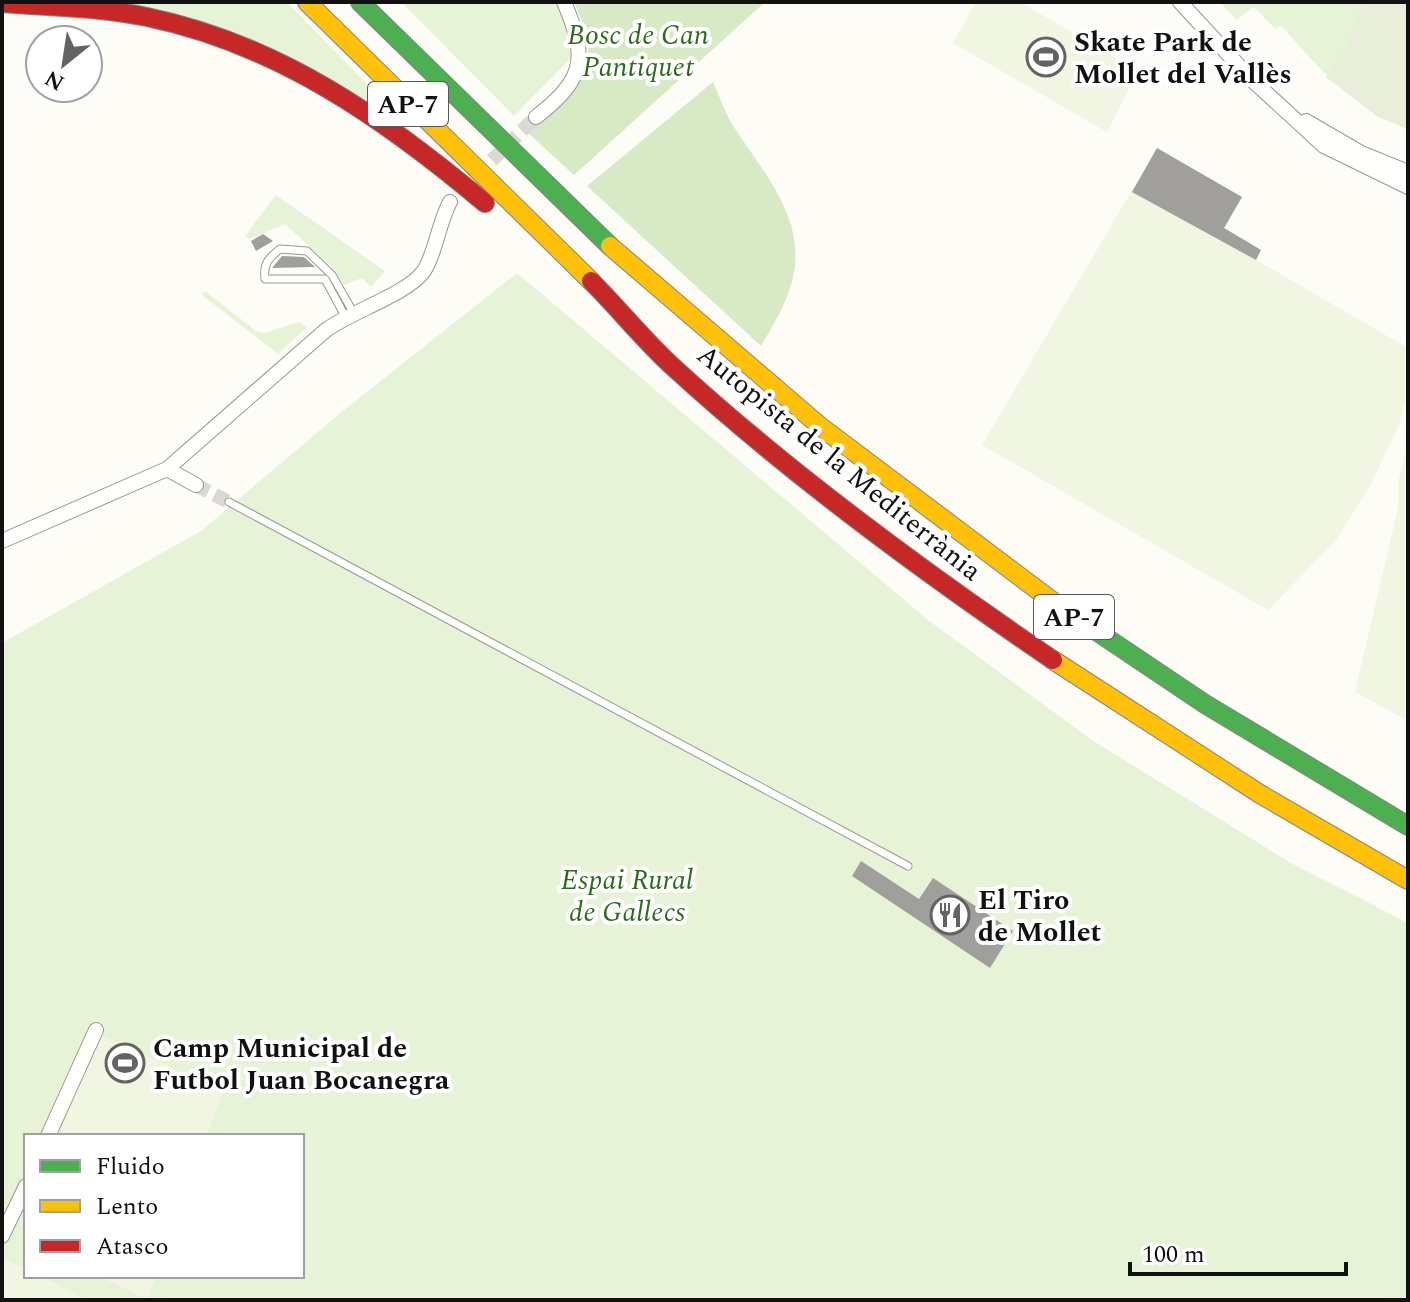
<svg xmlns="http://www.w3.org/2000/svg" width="1410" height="1302" font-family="Spectral,serif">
<rect width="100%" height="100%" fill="#fdfcf7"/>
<!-- green -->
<path fill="#e7f3d7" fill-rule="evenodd" d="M53,2H287L426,145L317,71Z
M401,2H558L574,42L573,56L514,116Z
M1220,2H1408V129C1353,107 1319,69 1281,25L1275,29L1254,7L1236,20Z
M276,195L385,271L371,287L362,278L344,285L334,269L285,224L250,239L245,236Z
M517,273L928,620L1092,740L1291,863L1408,923V1300H2V643L201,531L339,414ZM26,1136H302V1276H26Z
M205,291L255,330L264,333L299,322L307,327L278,354L202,295Z"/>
<!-- forest -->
<path fill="#d8eac5" d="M574,2H765L574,175L528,133L585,73L590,41Z
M713,82C720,97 725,113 734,127C762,171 804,215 794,272C789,300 775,322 761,346L587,186Z"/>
<!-- cemetery -->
<path fill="#e9eedb" d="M1363,2H1408V129L1378,117L1326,77L1344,52Z"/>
<!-- pitch -->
<path fill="#f0f6e1" d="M976,2H1020L1138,71L1107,132L953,43Z
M1157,148L1242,197L1225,228L1261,250L1256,260L1408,348V391L1398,427L1372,482L1337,539L1268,610L982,445Z
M1408,439V721L1355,692L1398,508V483Z
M100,1034L224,1092L206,1136H59Z
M2,1258L26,1269V1276H40L87,1300H2Z
M98,1276H156L147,1299Z"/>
<!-- building -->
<path fill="#a19f9c" d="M1157,148L1242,197L1224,228L1261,250L1256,260L1132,192Z
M263,234L273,241L256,251L251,241Z
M282,256L304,257L315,267L272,268Z
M861,861L919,899L933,878L1013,931L990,968L852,876Z"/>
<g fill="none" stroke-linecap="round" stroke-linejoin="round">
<!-- street-tunnel -->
<path stroke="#dad9d4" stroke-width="14" stroke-dasharray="14 7" stroke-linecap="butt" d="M477,175L536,117
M196,485L229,502"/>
<defs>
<path id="lane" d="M345,316L325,279H265C263,263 269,258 280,249L307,251L332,275L353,312
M229,502L908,866"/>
<path id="street" d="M1180,2L1251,79L1324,146L1408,187
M536,117C585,79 588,58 564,2
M1306,121L1361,153L1408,172
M167,469L196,485
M2,541L167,469L326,330C350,312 407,294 423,272C434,258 439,222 450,202
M48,1136L96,1030
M2,1236L26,1186"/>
<path id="fast" d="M360,2L610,246
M1059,606L1205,704L1408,826"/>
<path id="slow" d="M307,2L591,281
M610,246L821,427L1059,606
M1053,660L1260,794L1408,880"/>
<path id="jam" d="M2,3C50,7 100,7 147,17C278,44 385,119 485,203
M591,281C619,309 643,339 671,365C785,470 925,573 1053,660"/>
</defs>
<!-- lane casing -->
<use href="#lane" stroke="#979795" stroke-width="9"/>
<!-- street casing -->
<use href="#street" stroke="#979795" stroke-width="16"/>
<!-- fast casing -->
<use href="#fast" stroke="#858482" stroke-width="20"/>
<!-- slow casing -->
<use href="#slow" stroke="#858482" stroke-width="20"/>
<!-- jam casing -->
<use href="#jam" stroke="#858482" stroke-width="20"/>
<!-- lane -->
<use href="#lane" stroke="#fffffe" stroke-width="7"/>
<!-- street -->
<use href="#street" stroke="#fffffe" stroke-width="14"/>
<!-- fast -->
<use href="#fast" stroke="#4caf50" stroke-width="18"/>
<!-- slow -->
<use href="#slow" stroke="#ffc107" stroke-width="18"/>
<!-- jam -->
<use href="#jam" stroke="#c62828" stroke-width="18"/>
</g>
<!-- icons -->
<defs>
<symbol id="stadium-ring" viewBox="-11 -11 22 22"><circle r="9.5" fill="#fff" stroke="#646362" stroke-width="1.5"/><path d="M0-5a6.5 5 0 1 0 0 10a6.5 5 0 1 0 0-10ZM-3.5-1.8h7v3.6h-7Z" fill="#646362"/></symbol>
<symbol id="restaurant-ring" viewBox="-11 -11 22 22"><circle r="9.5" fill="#fff" stroke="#646362" stroke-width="1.5"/><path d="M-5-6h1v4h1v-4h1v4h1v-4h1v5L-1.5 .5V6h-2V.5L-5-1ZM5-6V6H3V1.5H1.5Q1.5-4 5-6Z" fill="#646362"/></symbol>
</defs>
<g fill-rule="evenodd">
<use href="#stadium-ring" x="1024" y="35" width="44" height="44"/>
<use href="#restaurant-ring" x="928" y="893" width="44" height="44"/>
<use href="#stadium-ring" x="103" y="1041" width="44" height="44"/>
</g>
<g text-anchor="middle" stroke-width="8" stroke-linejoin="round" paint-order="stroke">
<!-- shield labels -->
<g fill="#fff" stroke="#585858" stroke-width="2">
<rect x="368" y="82" width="80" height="44" rx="6"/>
<rect x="1034" y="595" width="80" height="44" rx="6"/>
</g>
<g font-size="26" font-weight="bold" fill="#111">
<text x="408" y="113">AP-7</text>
<text x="1074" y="626">AP-7</text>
</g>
<!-- park labels -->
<g font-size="28" font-style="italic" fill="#2f6b1f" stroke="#fff">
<text x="638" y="44">Bosc de Can<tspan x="638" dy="32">Pantiquet</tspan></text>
<text x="627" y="889">Espai Rural<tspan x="627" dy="32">de Gallecs</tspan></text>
</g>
<!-- poi labels -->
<g font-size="28" font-weight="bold" fill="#111" stroke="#fff" text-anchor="start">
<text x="1074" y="51">Skate Park de<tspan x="1074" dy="32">Mollet del Vallès</tspan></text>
<text x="978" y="909">El Tiro<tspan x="978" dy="32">de Mollet</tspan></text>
<text x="153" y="1057">Camp Municipal de<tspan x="153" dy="32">Futbol Juan Bocanegra</tspan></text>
</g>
<!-- street labels -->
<g font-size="28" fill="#111" stroke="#fff">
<text transform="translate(840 462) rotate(39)" y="10">Autopista de la Mediterrània</text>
</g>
</g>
<!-- border -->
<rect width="1410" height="1302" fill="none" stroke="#111111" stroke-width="8"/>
<!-- legend -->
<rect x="24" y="1134" width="280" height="144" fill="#ffffff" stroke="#a0a0a0" stroke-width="2"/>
<rect x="40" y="1160" width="40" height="12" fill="#4caf50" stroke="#a0a0a0" stroke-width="2"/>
<text x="96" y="1174" font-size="24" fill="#111111">Fluido</text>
<rect x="40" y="1200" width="40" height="12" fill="#ffc107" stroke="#a0a0a0" stroke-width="2"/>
<text x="96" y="1214" font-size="24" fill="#111111">Lento</text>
<rect x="40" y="1240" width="40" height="12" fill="#c62828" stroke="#a0a0a0" stroke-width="2"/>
<text x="96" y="1254" font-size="24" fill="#111111">Atasco</text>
<!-- north arrow -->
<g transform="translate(64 64) rotate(210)"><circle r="38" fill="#ffffff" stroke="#a0a0a0" stroke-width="2"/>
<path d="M0-6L14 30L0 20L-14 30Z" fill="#646362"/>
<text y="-12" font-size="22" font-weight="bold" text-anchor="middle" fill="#111111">N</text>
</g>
<!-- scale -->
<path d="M1130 1262v12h216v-12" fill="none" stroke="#111111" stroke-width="4"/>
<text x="1142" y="1262" font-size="24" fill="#111111" stroke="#ffffff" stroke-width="6" paint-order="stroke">100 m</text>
</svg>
